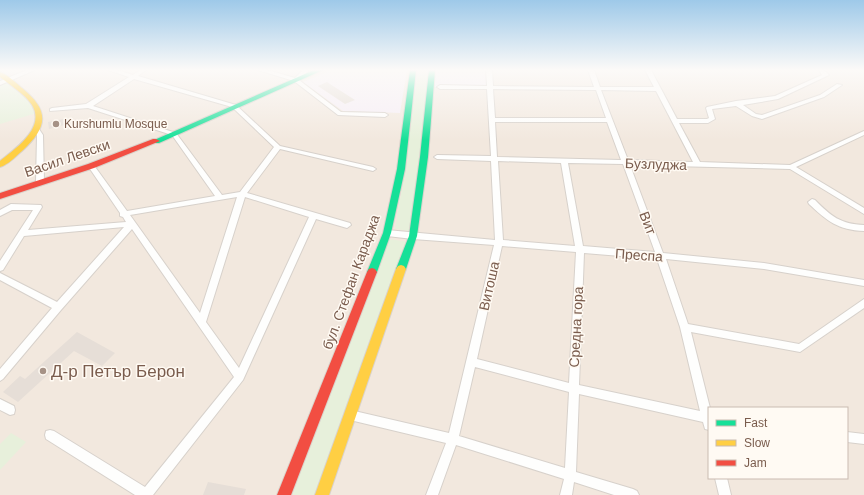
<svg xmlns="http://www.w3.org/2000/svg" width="864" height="495" font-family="Arial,sans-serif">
<rect width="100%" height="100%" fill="#f9f5f0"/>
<!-- residential -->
<path fill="#f2e8de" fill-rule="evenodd" d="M0,70H864V495H0ZM709,408H847V478H709Z"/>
<!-- education -->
<path fill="#f6eef6" d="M331,70H407L400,113L343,111L303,82Z
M432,70H489L490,87H431Z"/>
<!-- green -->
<path fill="#e7f0db" d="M418,70H429L411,231L395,229L404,177Z
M6,81L40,112L0,124V83Z
M390,239L408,242L317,495H292L362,308Z
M11,433L26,442L0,470V444Z"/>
<!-- building -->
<path fill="#e6ded7" d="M327,82L333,86L355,100L345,104L318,86Z
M63,119L64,125L49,129L48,122Z
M77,332L115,353L102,366L74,351L18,402L3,392L20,376L25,379Z
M208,482L246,489L244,495H203Z"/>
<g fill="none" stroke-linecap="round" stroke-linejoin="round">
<defs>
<path id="street" d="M27,70H35L0,85V81Z
M108,70H117L133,75L140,70H146L138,76L236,105L280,146L373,167L376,169L373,171L280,149L247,193L350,223L351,225L347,228L316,219L243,380L153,495H135L46,439L45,435L46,431L50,430L54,431L145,487L234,377L132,229L61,310L3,379L0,381V369L52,308L0,280V273L57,302L124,227L24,236L3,270L0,271V261L33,210H12L0,216V210L11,204L41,205L42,207L28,230L126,222L123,217L120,216V213L88,166L91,164H93L127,211L215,196L172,135L88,108L50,111V109L52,108L86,104L129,77ZM134,79L232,107L274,147L240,192L222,195L176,133L93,106ZM237,197L200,313L130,215ZM245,197L309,217L239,368L206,322Z
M258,70H267L295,78L303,70H309L299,80L341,112L385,113L388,115L385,117L338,115L294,81Z
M486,70H492L493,86L594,87L588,70H594L600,87H654L645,70H651L677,119H707L709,118L706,108L707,107L736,101L775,96L822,75L819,70H824L829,75L778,99L743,105L756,114L762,115L820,95L837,84L842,85L824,97L762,119L752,116L736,106L712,109L715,119L708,123H679L700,162L790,165L864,131V135L796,167L864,208V214L790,169L630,165L663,253L764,263L864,280V286L764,269L666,259L688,324L799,344L864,299V308L800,352L691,332L710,408H709V430L705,429L703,422L579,394L576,472L633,489L637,491L639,495H614L574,482L572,495H560L564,479L456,445L438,495H426L446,443L350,420L346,419L345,415L346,411L350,410L449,433L494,245L413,239L387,236L383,233L387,230L495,240L491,161L437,159L434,157L437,155L491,156L487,89H440L437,87L440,85L487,86ZM493,89L596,90L606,118H495ZM601,90L656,91L693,162L628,160ZM495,122H607L621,160L497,157ZM498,161L561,163L575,246L503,240ZM568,163L623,164L655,252L583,246ZM502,246L576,252L569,383L477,359ZM584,253L657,259L680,327L700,411L579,385ZM475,367L569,392L565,468L459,436Z
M37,128L39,129L43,135L44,182L40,184L36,182L37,135L34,130Z
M812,199L815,200C831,216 840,224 864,225V231C838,230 827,221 809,204L808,202Z
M0,399L14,406L15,410L14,414L10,415L0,410Z
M847,432L864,434V444L847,442Z
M715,478H727L731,495H719Z"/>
<path id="fast" d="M314,70H323L159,143H156L152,141Z
M410,70H416L405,169L391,233L377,272L375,275H369L367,272L383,233L397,169Z
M429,70H435L428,157L417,236L406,269L404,272H398L396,269L409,236L420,157Z"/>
<path id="slow" d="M0,72C8,75 16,83 22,88C50,111 48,127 22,151C16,156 8,165 0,167V161C15,149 46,128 32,105C25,94 10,85 0,77Z
M401,265L404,266L406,269L329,495H315L396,269L398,266Z"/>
<path id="jam" d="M153,139H156L160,141L94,168L0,199V193L88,164Z
M372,268L375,269L377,272L291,495H277L367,272L369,269Z"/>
</defs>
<!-- street casing -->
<use href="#street" stroke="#d7d1cb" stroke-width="2"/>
<!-- fast casing -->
<use href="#fast" stroke="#d9d2cb" stroke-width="2"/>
<!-- slow casing -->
<use href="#slow" stroke="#d9d2cb" stroke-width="2"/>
<!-- jam casing -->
<use href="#jam" stroke="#d9d2cb" stroke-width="2"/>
<!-- street -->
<use href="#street" fill="#fefefd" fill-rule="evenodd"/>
<!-- fast -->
<use href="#fast" fill="#16e098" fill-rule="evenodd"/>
<!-- slow -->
<use href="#slow" fill="#ffcf43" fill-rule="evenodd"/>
<!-- jam -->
<use href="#jam" fill="#f24e42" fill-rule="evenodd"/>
</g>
<!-- sky -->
<linearGradient id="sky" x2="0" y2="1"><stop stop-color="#9ec9e9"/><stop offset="0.5" stop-color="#fcfaf8"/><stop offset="1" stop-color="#fcfaf8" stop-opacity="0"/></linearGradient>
<rect width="864" height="140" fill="url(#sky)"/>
<!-- markers -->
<g fill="#a69286" stroke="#fffaf3" stroke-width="1.5">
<circle cx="56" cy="124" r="4"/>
<circle cx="43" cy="371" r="4"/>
</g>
<g text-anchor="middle" stroke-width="3" stroke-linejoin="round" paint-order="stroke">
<!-- far-poi labels -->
<g font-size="12" fill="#7a5c4d" stroke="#fffaf3" text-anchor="start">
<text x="64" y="128">Kurshumlu Mosque</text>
</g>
<!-- street labels -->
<g font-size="14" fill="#7a5c4d" stroke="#fffaf3">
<text transform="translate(67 158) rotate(-19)" y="5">Васил Левски</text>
<text transform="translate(656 164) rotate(2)" y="5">Бузлуджа</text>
<text transform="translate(648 223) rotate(69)" y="5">Вит</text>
<text transform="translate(639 255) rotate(4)" y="5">Преспа</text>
<text transform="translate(351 282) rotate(-70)" y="5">бул. Стефан Караджа</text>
<text transform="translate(489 286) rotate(-77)" y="5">Витоша</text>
<text transform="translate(576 327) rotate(-87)" y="5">Средна гора</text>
</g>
<!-- near-poi labels -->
<g font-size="17" fill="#7a5c4d" stroke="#fffaf3" text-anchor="start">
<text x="51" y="377">Д-р Петър Берон</text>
</g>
</g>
<!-- legend -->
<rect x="708" y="407" width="140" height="72" fill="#fffaf3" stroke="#cabbb1"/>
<rect x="716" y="420" width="20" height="6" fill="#16e098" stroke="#cabbb1"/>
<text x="744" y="427" font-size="12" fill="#7a5c4d">Fast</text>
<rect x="716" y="440" width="20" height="6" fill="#ffcf43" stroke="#cabbb1"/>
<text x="744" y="447" font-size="12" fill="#7a5c4d">Slow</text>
<rect x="716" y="460" width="20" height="6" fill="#f24e42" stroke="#cabbb1"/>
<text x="744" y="467" font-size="12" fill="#7a5c4d">Jam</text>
</svg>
